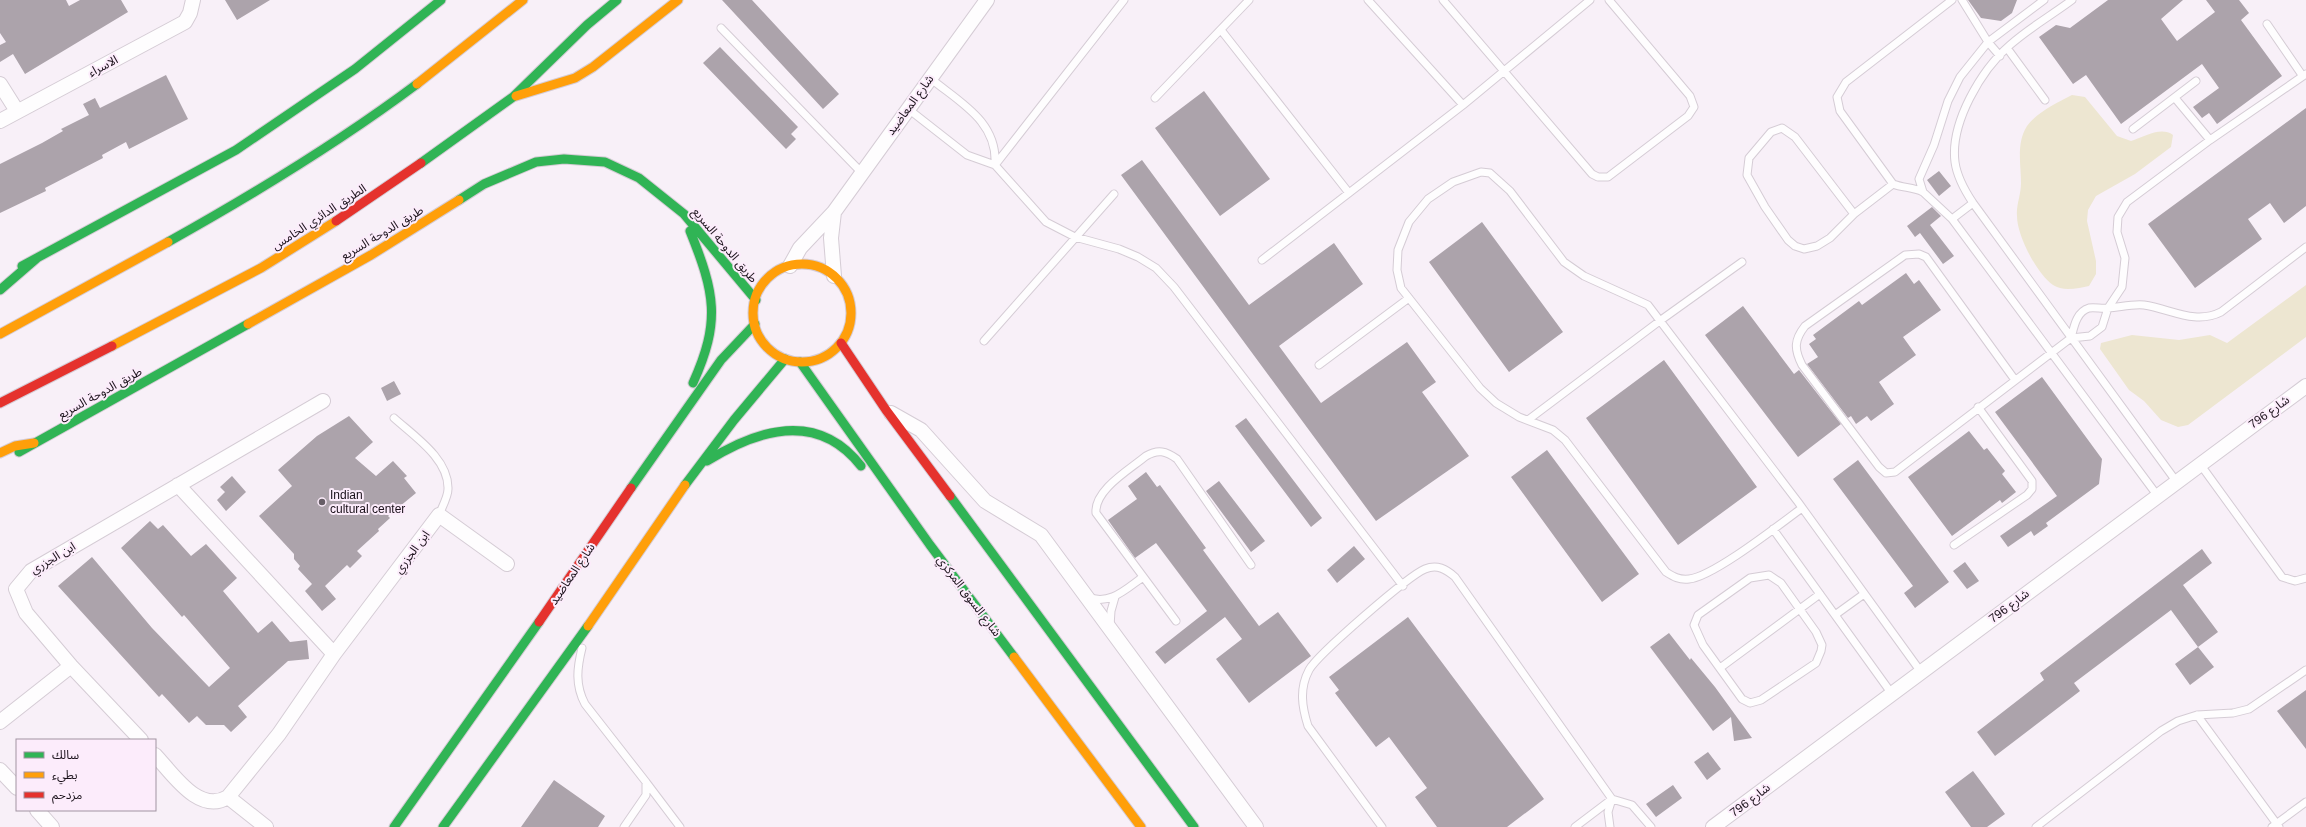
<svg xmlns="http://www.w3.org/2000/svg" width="2306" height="827" font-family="Helvetica,'Noto Sans Arabic',sans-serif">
<rect width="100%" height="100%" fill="#f8f0f8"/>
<!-- green -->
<path fill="#ede6d1" d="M2072,95L2085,97L2117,136L2131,141C2144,137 2161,126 2173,135L2171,147L2135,174L2096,196L2088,210L2087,221L2096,261V274L2089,286C2079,288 2063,292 2053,285C2037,274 2017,236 2017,216C2016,205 2021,195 2021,183C2021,165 2016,143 2027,126C2037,112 2057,103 2072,95Z
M2306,285V337L2188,425L2178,427L2161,420L2144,401L2129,390L2100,349L2101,343L2132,335L2179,340L2210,335L2227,343Z"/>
<!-- building -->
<path fill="#aca3ab" d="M0,0H66L69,6L80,0H121L128,12L25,74L13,54L0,62V45L6,42L0,33Z
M225,0H270L237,20Z
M722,0H752L839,94L823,109Z
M1968,0H2017L2012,13L2001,21L1981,18Z
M2108,0H2183L2161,19L2177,41L2215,12L2206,0H2239L2249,13L2241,20L2282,76L2217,124L2209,113L2202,118L2193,107L2219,88L2202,64L2121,124L2086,75L2073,84L2039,37L2056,25L2070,28Z
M720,47L798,127L791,134L796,139L786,149L703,63Z
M166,75L188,119L129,149L126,142L102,155L103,158L45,188L46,191L0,213V164L42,143L63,131L61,129L89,115L83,104L95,98L100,108Z
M1204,91L1270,179L1220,216L1155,128Z
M2306,108V206L2284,223L2270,203L2248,219L2262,239L2195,288L2148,224Z
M1142,160L1249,305L1334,243L1363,284L1279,346L1321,403L1407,342L1436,382L1422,392L1469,456L1376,521L1121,175Z
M1939,171L1951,186L1939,196L1927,180Z
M1932,207L1941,216L1930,225L1954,256L1943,264L1920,233L1915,237L1907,226Z
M1482,222L1563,332L1509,372L1429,262Z
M1906,273L1914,284L1919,280L1941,310L1903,337L1916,355L1879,382L1894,404L1871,421L1867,416L1856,424L1851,416L1848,418L1807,364L1818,357L1809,344L1816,339L1813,335L1859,301L1862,305Z
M1743,306L1794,374L1799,370L1841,424L1798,457L1705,335Z
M1664,360L1757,487L1678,545L1586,418Z
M2042,377L2102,459L2099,484L2046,523L2048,526L2034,536L2031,531L2008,547L2000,536L2057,496L1995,412Z
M394,381L401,394L387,401L381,388Z
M349,416L373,442L355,458L376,476L393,461L407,476L404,478L416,493L388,516L390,518L378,529L379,531L357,551L362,556L350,568L347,565L325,586L336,599L322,611L305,591L312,584L298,569L300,566L294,559V554L259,516L292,486L278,470L317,436Z
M1246,418L1322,518L1311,527L1235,426Z
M1969,431L1984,450L1987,448L2005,471L2002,474L2016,492L2002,503L2000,500L1952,536L1908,477Z
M1547,450L1639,574L1602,602L1511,477Z
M1858,460L1949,582L1915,608L1904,593L1913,586L1833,479Z
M1146,472L1157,487L1160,485L1206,548L1203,550L1259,626L1278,612L1311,656L1249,703L1216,659L1242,639L1225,617L1165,664L1155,652L1207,611L1156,543L1135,558L1108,520L1137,499L1128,486Z
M232,476L246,492L226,511L217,500L225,492L220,487Z
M1219,481L1265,541L1251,552L1206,491Z
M150,521L158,529L163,525L191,556L206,544L237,578L223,591L258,633L272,621L290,642L307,640L309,659L288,661L238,706L247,717L231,732L224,725H206L197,716L189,723L162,694L159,697L58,586L92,557L152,628L209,687L230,668L184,615L182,617L121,548Z
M1354,546L1365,559L1337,583L1327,570Z
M2202,549L2212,563L2183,585L2218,632L2198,647L2171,610L2074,683L2080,691L1995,756L1977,732L2044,680L2040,673Z
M1965,562L1979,581L1967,589L1953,571Z
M1408,617L1544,799L1507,827H1437L1415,797L1427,788L1389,737L1376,747L1335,693L1339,690L1329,677Z
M1669,633L1690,660L1691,658L1715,687L1752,738L1734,741L1731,717L1713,731L1650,647Z
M2198,647L2214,667L2190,685L2175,664Z
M2306,690V749L2277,711Z
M1708,752L1721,769L1707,780L1694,762Z
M1973,771L2005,814L1987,827H1971L1945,792Z
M554,780L605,816L598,827H521Z
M1673,785L1682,798L1656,817L1646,804Z"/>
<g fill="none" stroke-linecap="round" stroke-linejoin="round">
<defs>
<path id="lane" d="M1368,0L1463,105
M1443,0L1592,174L1598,177H1608L1688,116L1694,107L1690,96L1609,0
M1962,0L1988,42L2000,56
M2044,0L1988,42L1960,77L1948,101L1934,145L1919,179L1923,192L1952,219L2157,495
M2072,0C2052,15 2029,28 2010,45C1981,70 1950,123 1955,162C1957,177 1965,191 1973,203L2176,481
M2267,24L2302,75
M721,28L862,173
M1221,30L1349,193
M2007,48L2045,100
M930,78C959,102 998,121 995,165
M1155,98L1249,0
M2175,98L2210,140
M907,108L967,155L995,165L1046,222L1075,237L1119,249L1138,257L1156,268L1174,287L1403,586
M2133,129L2196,81
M995,165L1124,0
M1923,192C1913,187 1903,188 1893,184L1840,111L1837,97L1846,82L1952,0
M1854,214L1795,137L1782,128L1771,132L1749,158L1747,175L1765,207L1788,240L1795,246L1804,249L1817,246L1830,238L1854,214L1893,184
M1952,219L1973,203
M1262,260L1463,105L1590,0
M2071,338C2074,327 2076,312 2089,308C2095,307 2102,309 2108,308C2121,307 2131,304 2144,305C2171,309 2195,325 2221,312L2306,247
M984,341L1114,194
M1319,365L1409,298
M2015,380L1926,257L1919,254L1905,255L1805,326C1794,340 1794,349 1802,365L1879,467L1886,473L1895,472L2071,338L2090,336L2102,327L2108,308L2122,287L2125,258L2117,232L2118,217L2127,202L2210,140L2306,74
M394,418C414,436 449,459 448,489C448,497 442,507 439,515
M1528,420L1661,320L1742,262
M2200,464L2282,577L2295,581L2306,578
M1802,508C1780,524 1713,577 1689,579C1679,580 1674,577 1666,572L1565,440L1553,430L1519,417L1496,403L1480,388L1401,288L1397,270L1398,250L1409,222L1428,199L1453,182L1481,172L1490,173L1510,191L1564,262L1584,276L1648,305L1798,502L1921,672
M1773,529L1892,694
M1954,545L2027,495L2032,489V481L1978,407
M1769,575L1781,583L1816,632L1822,645L1821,651L1816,663L1761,700L1750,703L1742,699L1703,645L1694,625L1698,615L1750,578Z
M1088,597C1110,606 1127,588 1143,577
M1835,615L1864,594
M1176,621L1096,513C1094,490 1129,470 1146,456C1158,449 1166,451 1177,459L1251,565
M1110,626L1111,611L1115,597
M582,648C577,668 575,685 585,704L646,782V795L624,827
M1720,668L1820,594
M2197,715L2279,827
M646,782L680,827
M1382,827L1308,726C1302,707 1299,689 1309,670C1317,655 1408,576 1425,569C1437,564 1446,569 1455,577L1612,799L1575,827
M1610,827L1608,812L1612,799L1632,805L1651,827
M2036,827L2161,731L2178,721L2197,715L2233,713L2249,709L2306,670
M2272,827L2306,802"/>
<path id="street" d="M0,84L17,111
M0,121L185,22L190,13L193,0
M834,212L831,238L834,276
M790,266L800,248L834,212L987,0
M891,413L921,430L985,501L1041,535L1256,827
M178,485L334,654
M0,722L71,666
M141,740L71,666L26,613L16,589L31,571L323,401
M155,755C173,774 199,815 228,797L279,734L334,654L439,515L507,564
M0,770L17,788
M228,797L266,827
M37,810L52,827
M1713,827L2306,386"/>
<path id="fast" d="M421,163L513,97L587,25L617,0
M459,200L484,184L536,162L564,159L605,162L639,178L684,214L756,300
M690,231C715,293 721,321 693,383
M168,242C254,194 338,143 417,84
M22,266L236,150L355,69L441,0
M0,290L37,258
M800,362L930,545L1014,657
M19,452L248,324
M707,461C758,429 818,411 861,466
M685,485L734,420L785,359
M631,488L721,360L755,324
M950,496L1194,827
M394,827L539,622
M443,827L588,626"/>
<path id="slow" d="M417,84L523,0
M516,96L575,78L593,67L678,0
M753 313a49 49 0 1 1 98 0a49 49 0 1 1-98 0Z
M248,324L371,255L459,200
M0,334L168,242
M112,346L261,268L336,221
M0,453L15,446L34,443
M588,626L685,485
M1014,657L1141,827"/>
<path id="jam" d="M336,221L421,163
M841,343L886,410L950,496
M0,403L112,346
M539,622L631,488"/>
</defs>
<!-- lane casing -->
<use href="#lane" stroke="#d5ccd5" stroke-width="9"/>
<!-- street casing -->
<use href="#street" stroke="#d5ccd5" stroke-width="16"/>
<!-- fast casing -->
<use href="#fast" stroke="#d5ccd5" stroke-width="11"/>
<!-- slow casing -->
<use href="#slow" stroke="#d5ccd5" stroke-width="11"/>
<!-- jam casing -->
<use href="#jam" stroke="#d5ccd5" stroke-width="11"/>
<!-- lane -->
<use href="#lane" stroke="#fefdfe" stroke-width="7"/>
<!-- street -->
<use href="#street" stroke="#fefdfe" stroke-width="14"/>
<!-- fast -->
<use href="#fast" stroke="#30b455" stroke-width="9"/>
<!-- slow -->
<use href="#slow" stroke="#ff9f0a" stroke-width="9"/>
<!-- jam -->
<use href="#jam" stroke="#e5322d" stroke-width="9"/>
</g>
<!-- markers -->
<circle fill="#675e67" stroke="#fcecfb" stroke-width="1.5" cx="322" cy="502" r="4"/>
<g text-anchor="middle" stroke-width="4" stroke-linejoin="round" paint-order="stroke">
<!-- street labels -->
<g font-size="12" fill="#191019" stroke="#fcecfb">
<text transform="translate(103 66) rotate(-28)" y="4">الاسراء</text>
<text transform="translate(910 105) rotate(-54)" y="4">شارع المعاضيد</text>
<text transform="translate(319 217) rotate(-33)" y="4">الطريق الدائري الخامس</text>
<text transform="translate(382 233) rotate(-31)" y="4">طريق الدوحة السريع</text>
<text transform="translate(725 245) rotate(50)" y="4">طريق الدوحة السريع</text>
<text transform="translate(100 393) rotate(-29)" y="4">طريق الدوحة السريع</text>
<text transform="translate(2269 412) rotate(-36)" y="4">شارع 796</text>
<text transform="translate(412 552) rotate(-53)" y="4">ابن الجزري</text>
<text transform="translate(53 558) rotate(-31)" y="4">ابن الجزري</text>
<text transform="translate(572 574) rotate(-56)" y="4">شارع المعاضيد</text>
<text transform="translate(969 596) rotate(53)" y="4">شارع السوق المركزي</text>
<text transform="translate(2009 606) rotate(-37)" y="4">شارع 796</text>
<text transform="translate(1750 800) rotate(-37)" y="4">شارع 796</text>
</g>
<!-- poi labels -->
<g font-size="12" fill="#191019" stroke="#fcecfb" text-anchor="start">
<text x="330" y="499">Indian<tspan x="330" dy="14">cultural center</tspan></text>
</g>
</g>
<!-- legend -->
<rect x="16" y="739" width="140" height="72" fill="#fcecfb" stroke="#a194a1"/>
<rect x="24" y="752" width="20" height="6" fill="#30b455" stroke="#a194a1"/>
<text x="52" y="759" font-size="12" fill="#191019">سالك</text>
<rect x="24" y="772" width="20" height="6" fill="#ff9f0a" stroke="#a194a1"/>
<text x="52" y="779" font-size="12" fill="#191019">بطيء</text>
<rect x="24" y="792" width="20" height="6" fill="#e5322d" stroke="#a194a1"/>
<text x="52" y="799" font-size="12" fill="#191019">مزدحم</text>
</svg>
